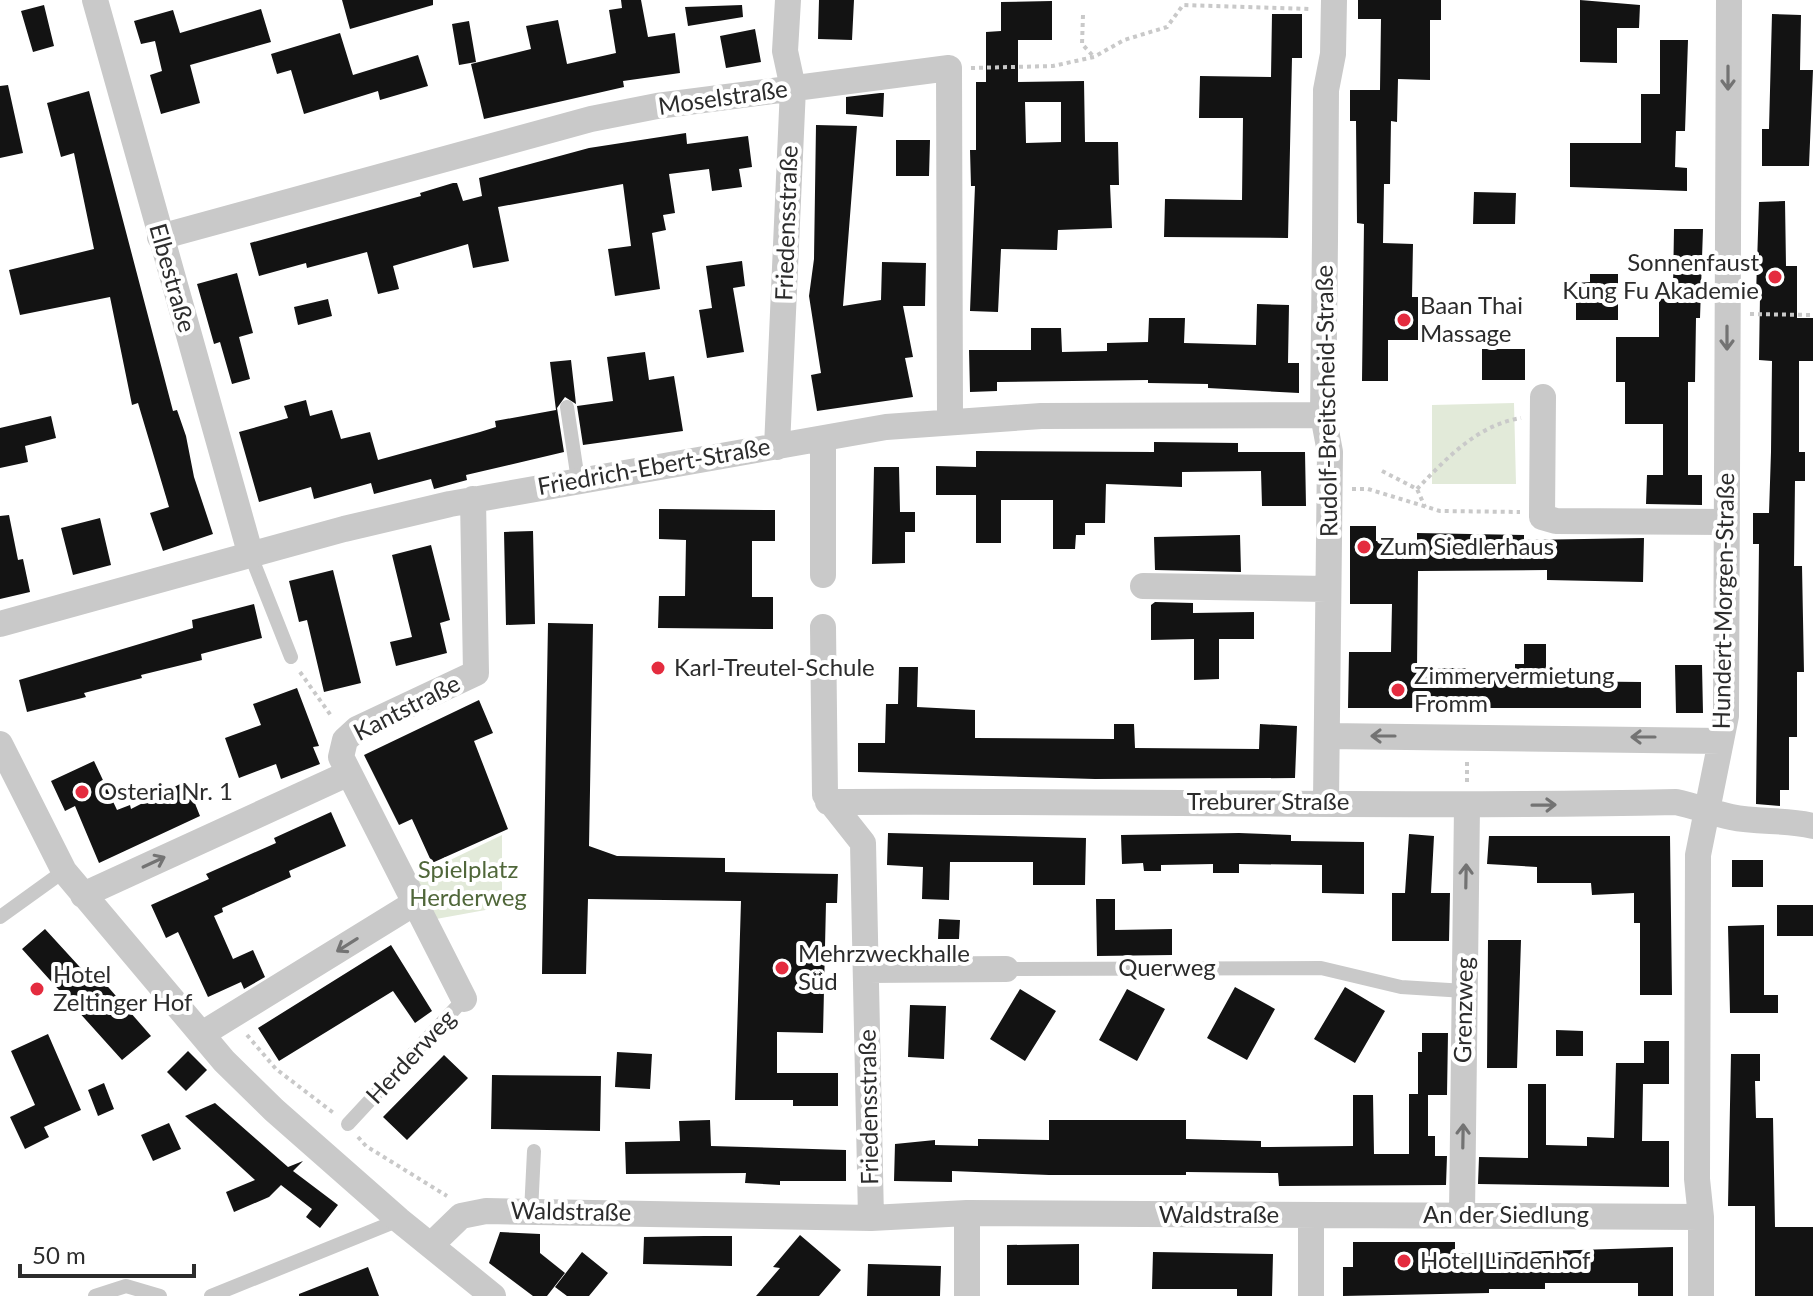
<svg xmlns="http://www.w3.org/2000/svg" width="1813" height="1296" font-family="Lato,sans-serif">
<rect width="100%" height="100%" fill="#fff"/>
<!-- green -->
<path fill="#e2ead9" d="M1514,403L1516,484H1432V405Z
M502,835V907L436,919L415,877Z"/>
<!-- building -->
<path fill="#131313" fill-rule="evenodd" d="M342,0H433V5L350,29Z
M621,0H641L648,37L675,33L680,73L623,81L624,87L484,119L471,64L531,49L526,26L558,20L567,64L616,53L609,10L622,8Z
M819,0H854L852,40L818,39Z
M1358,0H1441V20H1430V80L1398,79L1397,122L1391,121L1390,184H1384L1383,243L1413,244L1412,297H1418V340H1388V381H1362L1364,224L1357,223L1356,121H1350V90H1380L1381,19H1358Z
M1580,0L1640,5L1639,28H1617V63L1580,62Z
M1052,1V40H1018V82L1084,81L1085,142H1118L1119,185H1110L1112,228L1058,230L1057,250L1001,249L998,312L970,311L975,186H971L970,150H976V82H986V32L1001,31V2ZM1025,102H1061V142L1026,143Z
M44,5L54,46L33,52L21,11Z
M742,5L743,17L688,26L685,7Z
M261,9L271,42L190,65L200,103L161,114L150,75L162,71L155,41L141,44L134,21L173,10L180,33Z
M1272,14H1302V58H1292L1288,238L1164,237L1165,199L1242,200L1243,118H1199L1200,76L1271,77Z
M1772,14L1801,15L1800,70H1813L1809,166H1762V129H1769Z
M469,21L476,62L459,65L452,24Z
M755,29L761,62L726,68L720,36Z
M340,33L353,75L418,55L428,86L380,100L378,91L304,114L291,70L277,74L271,54Z
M1660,40H1688L1685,131H1676L1675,167L1687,168V191L1570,187V143H1641V94H1660Z
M8,85L23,153L0,158V86Z
M89,91L173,411L177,410L186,436L194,477L213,534L163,551L150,513L169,507L138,403L132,405L110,297L20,315L9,270L94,249L74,153L61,157L47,103Z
M880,93H884L883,117L846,114V97Z
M816,125L857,126L843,306L881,300L882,262L926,263L925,306H903L913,357L905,358L913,397L817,411L811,375L821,373L809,296L814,259Z
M686,133L687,144L748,136L752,167L739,169L742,187L712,191L709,169L669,174L675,213L663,215L666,230L652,233L660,289L615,296L608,249L631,246L623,184L498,207L509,261L473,268L468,244L393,266L399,289L378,294L367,252L307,268L306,263L259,276L250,243L421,196L420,193L453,183H457L463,201L482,196L479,178L589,148Z
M896,140H930L929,176H896Z
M1474,192L1516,193L1515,224H1473Z
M1785,201L1786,266H1797V318H1813V361H1799V452H1805V481H1795L1794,566H1802L1804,672H1797V737H1789V790H1780V806L1756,804L1759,544H1753V513H1769L1771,452L1772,361L1759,360L1760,295H1756L1759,202Z
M1674,229H1703L1700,318H1696L1695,382H1688V475H1702V505L1646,504L1647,475H1663V424H1625V382H1616V337H1659V288H1673Z
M742,261L745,286L733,288L744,352L707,358L699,310L712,308L706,266Z
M237,273L253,333L239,337L250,379L232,384L220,342L214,344L197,284Z
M1590,274H1618V320H1576V283L1590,282Z
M328,299L332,316L298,325L294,307Z
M1257,304L1289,305L1288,363H1299V393L1208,388V384L1148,383V380L997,382V391L970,392L969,350H1031V328H1061L1062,352L1107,351V343L1148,342L1149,318H1185L1184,343L1256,345Z
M1482,349H1525V380H1482Z
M645,352L649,380L674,376L683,431L583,445L577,406L613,401L607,357Z
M571,360L576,404L565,397L557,408L564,452L466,475L467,480L434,489L431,479L374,494L371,483L314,499L311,487L259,502L239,432L288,418L284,406L306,400L310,416L332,410L341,439L370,432L378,460L480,432L496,427L495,421L556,410L550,362Z
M51,416L56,438L25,446L28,462L0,468V428Z
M1154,442L1238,443V452H1305L1306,506H1262L1261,471L1182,472V487L1106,484L1105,523H1085V535H1076L1075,549H1053V500H1001V543H976V495H936V466L976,467V451L1154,452Z
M874,467H899L900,512H915V532H905V563L872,564Z
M659,509L775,510V541H752V597H773V629L658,628L659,596H685L686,540L659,539Z
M9,515L18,560L23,559L30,592L0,599V516Z
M100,518L111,565L73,575L61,528Z
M1350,526H1376V541H1417V533L1524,535V540L1644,538L1643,582L1547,580V570L1418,571L1417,668H1466V678H1515V664H1524V644H1546V681L1641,682V708H1348L1349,652H1391L1392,604H1350Z
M533,531L535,624L506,625L504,532Z
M1240,535L1241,572L1155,570L1154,537Z
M431,545L450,620L440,623L447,653L396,666L390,642L412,637L392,555Z
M333,570L361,683L324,692L307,620L299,622L289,581Z
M1155,602L1193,603V613L1254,612V639H1219V679L1194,680V639L1151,640V605Z
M254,604L262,638L201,654L202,660L141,675L142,678L84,693L86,697L27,712L19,680L193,628L192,620Z
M548,623L593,624L589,846L617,856L725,858V872L838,874L837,903H826L823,1033L777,1032V1073H838V1106H793V1100H735L741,901L588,899L586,974H542Z
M1675,665H1702L1703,713H1676Z
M899,667H918L917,707L975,710V738L1114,739V724H1134L1135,748L1259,749L1260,724L1297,726L1295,778L1095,779L858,772V743H885L886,704H898Z
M297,688L319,746L313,747L320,764L281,779L276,764L239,778L225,738L261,725L253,704Z
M479,700L493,733L474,741L508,829L432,863L412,819L399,825L364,755Z
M94,761L117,810L130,805L131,809L186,781L200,816L99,863L75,806L65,811L51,781Z
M331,812L346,846L289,871L291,877L222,908L223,912L214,916L233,959L253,950L265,977L244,989L241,982L208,997L178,932L166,938L151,905L209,879L206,874L276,843L274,838Z
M888,833L1086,838L1085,885H1033V862H950L949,900L922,899L923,867L887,865Z
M1239,833L1291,835V841L1364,842V894L1322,893V865L1239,864V873H1213V864L1161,865V871H1144L1143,863L1122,864L1121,835Z
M1409,834L1434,836L1431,893H1450L1449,941H1392V893H1405Z
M1489,836H1670L1672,995H1640V923H1634V893L1592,895L1591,883H1537V867L1487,864Z
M1732,860H1763V887H1732Z
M1096,899H1115V930L1172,929V955L1097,956Z
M1777,905H1813V936H1777Z
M939,919L960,920L959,939H938Z
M1764,925V995H1778V1013H1730L1728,926Z
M45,929L89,977L95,972L151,1036L122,1060L22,949Z
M1488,940H1521L1517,1068H1487Z
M391,945L432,1011L415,1023L393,991L279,1061L258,1028Z
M1235,987L1275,1009L1247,1060L1207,1038Z
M1345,987L1385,1011L1355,1063L1314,1039Z
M1020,989L1056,1011L1025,1061L990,1039Z
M1127,989L1165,1009L1137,1061L1099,1040Z
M910,1005L946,1006L944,1059L908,1057Z
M1556,1030L1583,1031V1056H1556Z
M1422,1033H1448L1447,1095H1428V1136H1435V1156H1447L1446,1185L1279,1186L1278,1173L1186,1172V1175H1049L952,1171V1182L894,1181L895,1144L935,1140V1145L978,1146V1139L1049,1140V1120H1186V1139L1261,1141V1147L1353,1146V1095H1373L1374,1154H1409V1094H1418V1052H1422Z
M48,1034L81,1110L44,1127L49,1137L25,1149L10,1117L35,1105L11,1051Z
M1644,1041H1669V1084H1643L1642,1141H1669V1187L1478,1184L1479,1157L1528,1158V1084H1546V1145L1587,1146V1137L1614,1138L1616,1063H1644Z
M188,1051L207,1070L186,1091L167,1072Z
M617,1052L652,1054L650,1089L615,1087Z
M1731,1054H1760V1081H1755L1756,1118H1773L1775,1227H1813V1296H1755V1206H1728Z
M444,1055L468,1078L407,1140L383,1117Z
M492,1075L601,1076L600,1131L491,1129Z
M104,1083L114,1109L98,1116L88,1090Z
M215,1103L288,1167L303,1161L293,1171L338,1205L320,1228L306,1217L312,1209L281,1185L269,1197L234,1212L226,1192L255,1180L185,1116Z
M710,1120L711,1146L846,1150V1181H780V1185L745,1183L746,1173L626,1174L625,1142L680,1141L679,1121Z
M169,1123L181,1149L153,1161L141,1135Z
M500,1232L540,1234V1253L565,1273L547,1296H533L489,1263Z
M800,1235L841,1270L819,1296H756L780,1268L773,1267Z
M704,1236H732V1266L643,1264L644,1237Z
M1353,1242H1455V1254L1673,1247V1296H1638V1283H1545V1289H1489V1293L1343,1296V1267H1353Z
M1079,1244V1285H1007V1245Z
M582,1252L608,1273L589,1296H567L555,1287Z
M1153,1252L1273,1254L1272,1296H1237V1289H1152Z
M868,1264L941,1266L940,1296H867Z
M368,1267L379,1296H299V1294Z"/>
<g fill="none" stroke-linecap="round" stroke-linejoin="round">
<!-- path -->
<path stroke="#c9c9c9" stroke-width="4" stroke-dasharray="4 4" stroke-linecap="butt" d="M1083,15L1082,44L1094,57
M971,68L1053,66L1094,57L1124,40L1167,27L1183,5L1312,9
M1750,314L1813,315
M1382,471L1417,489L1425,507
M1352,489H1368L1440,511L1520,512
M1417,489C1446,459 1477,425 1521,418
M300,672L332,717
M1467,782V759
M247,1035L276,1069L335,1114
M358,1137L366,1146L447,1196"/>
<!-- lane -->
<path stroke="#c9c9c9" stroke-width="14" d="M567,407L578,480
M251,556L291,657
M0,917L64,871
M1006,969L1321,968L1401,987L1465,991
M348,1124L464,999
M531,1212L534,1151
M95,1296L126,1286L160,1296
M211,1296L399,1220"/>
<!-- street -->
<path stroke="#c9c9c9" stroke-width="26" d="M95,0L251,556
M160,237L591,119L657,106L949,68L950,420
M1543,397L1542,517L1556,521L1727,522
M777,447L793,88L785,51L788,0
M823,575V439
M1143,586L1327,589
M0,624L344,529L450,504L886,427L1041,416L1323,415
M823,627L825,795L863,843L871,1218
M1327,736L1721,741
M0,744L64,871L224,1061L274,1110L399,1220L493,1296
M1326,801L1330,452L1323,415L1325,240L1326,90L1333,54L1334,0
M828,802C1111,800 1393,808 1676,802C1695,806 1712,813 1731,817C1758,823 1786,819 1813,826
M83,895L347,774
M867,970L1006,969
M464,999L341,757L345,740L357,729L476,673L473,499
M202,1034L413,904
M967,1213V1296
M1462,1214L1467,806
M1311,1215V1296
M431,1245L461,1216L486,1211L871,1218L967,1213L1701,1217
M1701,1296V1217L1697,1179L1698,855L1726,716L1729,0"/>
</g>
<!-- one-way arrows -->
<defs><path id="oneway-shaft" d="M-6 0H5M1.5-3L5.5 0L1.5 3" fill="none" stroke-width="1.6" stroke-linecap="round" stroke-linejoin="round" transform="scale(2)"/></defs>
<g stroke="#737373">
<use href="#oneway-shaft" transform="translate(1728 78) rotate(90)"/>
<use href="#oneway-shaft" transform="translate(1727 338) rotate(90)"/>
<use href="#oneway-shaft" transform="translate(1383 736) rotate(-180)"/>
<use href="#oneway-shaft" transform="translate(1643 737) rotate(-180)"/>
<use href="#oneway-shaft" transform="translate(1544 805) rotate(-1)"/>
<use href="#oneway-shaft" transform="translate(154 862) rotate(-25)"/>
<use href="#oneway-shaft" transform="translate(1466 876) rotate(-89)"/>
<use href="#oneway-shaft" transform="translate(347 945) rotate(148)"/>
<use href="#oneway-shaft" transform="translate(1463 1136) rotate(-89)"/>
</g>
<!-- markers -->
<g fill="#e42c3f" stroke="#fff" stroke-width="3">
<circle cx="1775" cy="277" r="8"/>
<circle cx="1404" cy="320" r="8"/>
<circle cx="1364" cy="547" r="8"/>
<circle cx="658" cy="668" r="8"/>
<circle cx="1398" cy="690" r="8"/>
<circle cx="82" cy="792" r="8"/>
<circle cx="782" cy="968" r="8"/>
<circle cx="37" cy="989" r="8"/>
<circle cx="1404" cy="1261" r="8"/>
</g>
<g text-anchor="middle" stroke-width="8" stroke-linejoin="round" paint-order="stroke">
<!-- street labels -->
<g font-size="24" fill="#2c2c2c" stroke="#fff">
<text transform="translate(723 98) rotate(-8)" y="8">Moselstraße</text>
<text transform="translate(787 223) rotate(-88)" y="8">Friedensstraße</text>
<text transform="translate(172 278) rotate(74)" y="8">Elbestraße</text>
<text transform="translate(1327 401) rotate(-91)" y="8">Rudolf-Breitscheid-Straße</text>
<text transform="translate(654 467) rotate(-10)" y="8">Friedrich-Ebert-Straße</text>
<text transform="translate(1724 601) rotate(-89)" y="8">Hundert-Morgen-Straße</text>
<text transform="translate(407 708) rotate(-27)" y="8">Kantstraße</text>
<text x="1268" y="810">Treburer Straße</text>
<text x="1167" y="976">Querweg</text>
<text transform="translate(1464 1010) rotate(-89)" y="8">Grenzweg</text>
<text transform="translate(411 1057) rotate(-47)" y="8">Herderweg</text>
<text transform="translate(869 1107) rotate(-91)" y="8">Friedensstraße</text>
<text transform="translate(571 1212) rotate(1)" y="8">Waldstraße</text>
<text x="1219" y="1223">Waldstraße</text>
<text x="1506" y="1223">An der Siedlung</text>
</g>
<!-- poi labels -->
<g font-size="24" fill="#2c2c2c" stroke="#fff" text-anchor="start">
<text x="1759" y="271" text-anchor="end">Sonnenfaust<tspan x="1759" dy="28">Kung Fu Akademie</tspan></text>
<text x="1420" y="314">Baan Thai<tspan x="1420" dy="28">Massage</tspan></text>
<text x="1380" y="555">Zum Siedlerhaus</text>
<text x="674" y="676">Karl-Treutel-Schule</text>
<text x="1414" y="684">Zimmervermietung<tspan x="1414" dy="28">Fromm</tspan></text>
<text x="98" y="800">Osteria Nr. 1</text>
<text x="798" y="962">Mehrzweckhalle<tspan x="798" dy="28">Süd</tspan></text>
<text x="53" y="983">Hotel<tspan x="53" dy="28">Zeltinger Hof</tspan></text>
<text x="1420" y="1269">Hotel Lindenhof</text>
</g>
<!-- park labels -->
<g font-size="24" fill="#50673a" stroke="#fff">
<text x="468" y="878">Spielplatz<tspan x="468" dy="28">Herderweg</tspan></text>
</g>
</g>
<!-- scale -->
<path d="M20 1264v12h174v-12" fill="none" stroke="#2c2c2c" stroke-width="4"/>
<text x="32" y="1264" font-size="24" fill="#2c2c2c" stroke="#ffffff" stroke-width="6" paint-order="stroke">50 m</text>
</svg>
